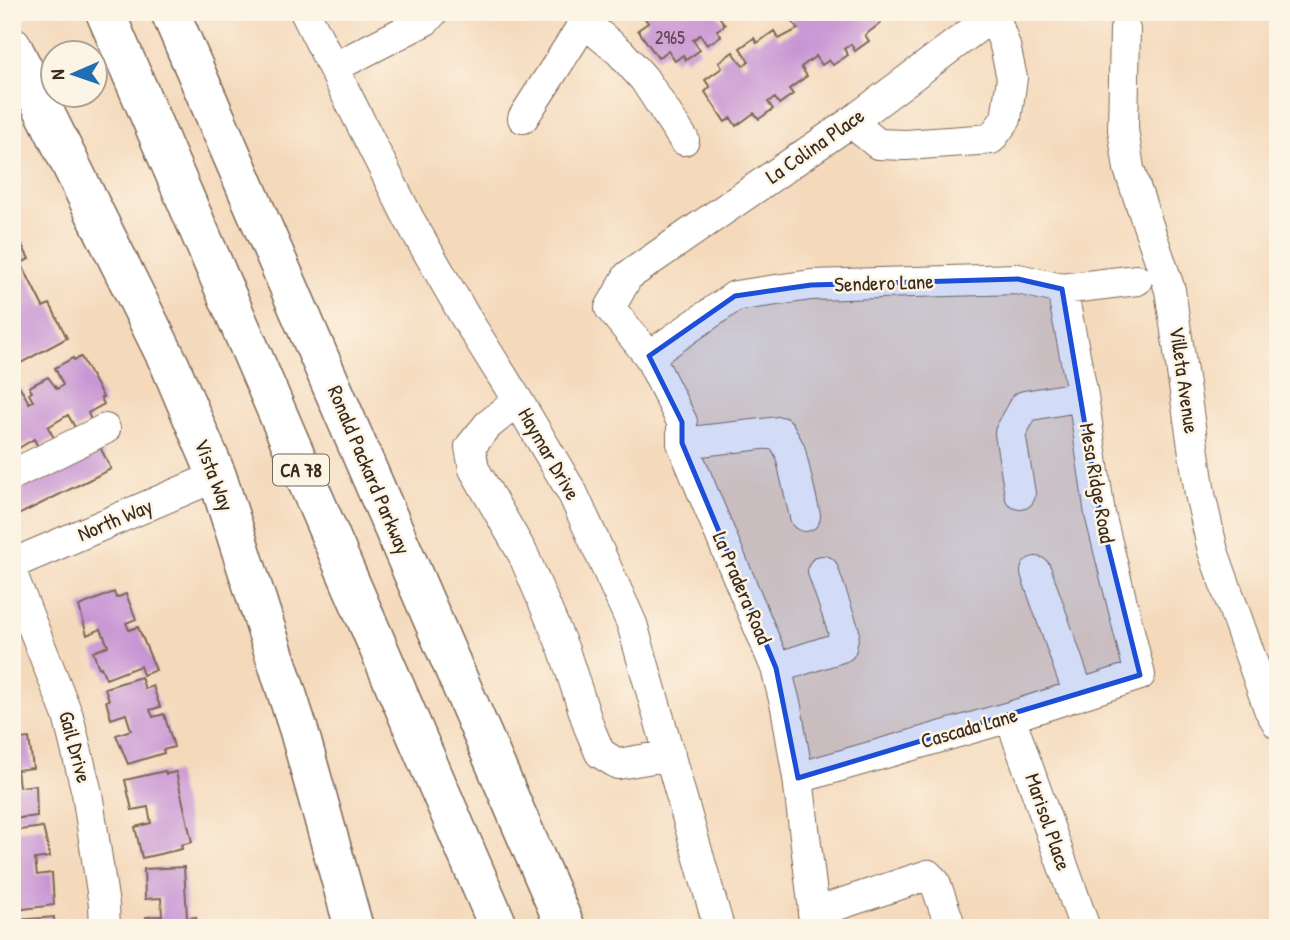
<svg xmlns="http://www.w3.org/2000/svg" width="1290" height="940" font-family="'Patrick Hand',sans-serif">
<rect width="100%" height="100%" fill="#fcf5e5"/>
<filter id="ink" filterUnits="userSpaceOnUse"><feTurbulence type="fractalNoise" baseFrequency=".0143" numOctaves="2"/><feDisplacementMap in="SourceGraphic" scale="14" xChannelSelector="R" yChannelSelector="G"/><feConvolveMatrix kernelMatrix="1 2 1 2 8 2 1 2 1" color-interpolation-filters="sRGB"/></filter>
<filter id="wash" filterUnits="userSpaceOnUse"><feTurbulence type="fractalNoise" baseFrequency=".00686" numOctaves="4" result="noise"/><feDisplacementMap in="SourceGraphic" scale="28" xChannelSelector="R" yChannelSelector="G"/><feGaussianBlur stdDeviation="1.57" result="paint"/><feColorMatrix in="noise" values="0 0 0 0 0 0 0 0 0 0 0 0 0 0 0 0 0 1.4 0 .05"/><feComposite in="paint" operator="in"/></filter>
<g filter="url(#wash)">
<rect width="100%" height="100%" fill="#f4d9bb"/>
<g id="blocks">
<!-- building -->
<path fill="#c894d4" d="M646,12H722L718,15L725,25L717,30L721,36L707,45L700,35L693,40L700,50L686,60L683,55L675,61L668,51L658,58L638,30L648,23L643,15Z
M796,12H874L881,23L865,35L869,41L855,51L851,44L844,49L848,55L833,65L829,60L822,65L816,56L801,67L807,76L789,89L793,94L779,104L775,98L768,102L773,109L759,119L754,113L736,126L731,118L725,122L705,92L710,87L705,80L722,68L719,62L733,52L743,66L749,62L740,48L754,38L757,43L774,31L779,39L798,29L791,20L798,15Z
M12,225L29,259L21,263L43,307L50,304L67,338L21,363L17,355L14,356L12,352V333L22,328L18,321L12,324Z
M81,357L103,397L101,398L104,404L88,413L91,420L76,429L68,415L48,427L54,438L38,447L34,439L19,448L15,447L12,442V390L20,387L29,403L33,401L29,394L32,392L29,387L48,377L57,389L63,385L55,368L73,358L74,360Z
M100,447L111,469L12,518V491Z
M114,592L116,598L126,594L136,619L126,623L129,630L138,627L156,670L143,675L140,666L106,679L101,667L99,668L93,652L108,646L101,629L87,635L79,606Z
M141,677L145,689L153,686L160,707L150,710L153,717L164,714L174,747L163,750L164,753L128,764L116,735L131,730L126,714L111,719L106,701L109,700L105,688Z
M29,738L33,768L17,770L19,787L36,785L37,816L12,819V740Z
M165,771L166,774L176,772L192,842L181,845L182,849L142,858L135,827L151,823L148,807L132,810L125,780Z
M43,827L50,857L35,859L37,875L52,873L54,905L16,910V905H12V831Z
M184,867L187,918L196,917V928H147L146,917L162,916L161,898L145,899L144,869Z
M54,917V928H17V920Z"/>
</g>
</g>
<g filter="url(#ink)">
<use href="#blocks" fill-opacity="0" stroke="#7c6755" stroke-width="2"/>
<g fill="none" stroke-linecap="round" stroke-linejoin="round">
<defs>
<path id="minor" d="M305,12L409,219L464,315L518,401L573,494L632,624L719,928
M585,23L620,52L644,79L684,140
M1125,30L1123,129L1129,169L1170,290L1200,494L1213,551L1269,709L1278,724
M333,68L426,20L433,12
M523,118L591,12
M851,122L878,144L906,145L991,139L1006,119L1012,78L1005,46L994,14
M649,356L735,296L811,285L1018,279L1062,289L1137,280
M518,401L488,425L470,447L474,469L523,554L564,650L589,727L600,753L618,764L670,755
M682,443L780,432L790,451L805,516
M12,475L105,429
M1020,494L1010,433L1025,406L1083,396
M12,564L217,476
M1036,572L1079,695
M12,574L68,716L87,793L104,905L105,928
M776,668L841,647L844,632L823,571
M1010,717L1085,928
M798,778L1010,717L1140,675L1100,514L1083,396L1062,289
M813,913L928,875L935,882L951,928
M816,928L798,778L786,707L776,668L682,443V422L649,356L610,308L628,276L851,122L998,12"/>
<path id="major" d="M12,46L170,365L217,476L299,731L354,928"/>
<path id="highway" d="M105,12L499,928
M170,12L566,928"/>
</defs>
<!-- minor casing -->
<use href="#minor" stroke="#7c6755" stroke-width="32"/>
<!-- major casing -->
<use href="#major" stroke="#7c6755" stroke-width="41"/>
<!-- highway casing -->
<use href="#highway" stroke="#7c6755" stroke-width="41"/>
<!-- minor -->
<use href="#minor" stroke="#fff" stroke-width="30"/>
<!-- major -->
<use href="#major" stroke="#fff" stroke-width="38"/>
<!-- highway -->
<use href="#highway" stroke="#fff" stroke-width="38"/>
</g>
</g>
<!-- marked area -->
<path fill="#1d4ed8" fill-opacity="0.2" stroke="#1d4ed8" stroke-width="5" stroke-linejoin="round" d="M1018,279L1062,289L1100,514L1140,675L798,778L776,668L682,443V422L649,356L735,296L811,285Z"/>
<g text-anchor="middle" stroke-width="5" stroke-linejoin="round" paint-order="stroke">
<!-- number labels -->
<g font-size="18" fill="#5e444c">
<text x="670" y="44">2965</text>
</g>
<!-- shield labels -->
<rect fill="#fcf5e5" stroke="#75675a" stroke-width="2" x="273" y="454.5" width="56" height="31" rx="5"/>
<g font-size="19" font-weight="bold" fill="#3b2a1e">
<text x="301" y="477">CA 78</text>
</g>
<!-- street labels -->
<g font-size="21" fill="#3b2a1e" stroke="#fcf5e5">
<text transform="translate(815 146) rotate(-35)" y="7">La Colina Place</text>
<text transform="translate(884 283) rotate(-2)" y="7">Sendero Lane</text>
<text transform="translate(1184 380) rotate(82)" y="7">Villeta Avenue</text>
<text transform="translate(549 454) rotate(60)" y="7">Haymar Drive</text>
<text transform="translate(369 470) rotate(67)" y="7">Ronald Packard Parkway</text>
<text transform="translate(214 475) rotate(69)" y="7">Vista Way</text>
<text transform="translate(1097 483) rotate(80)" y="7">Mesa Ridge Road</text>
<text transform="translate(115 520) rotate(-23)" y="7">North Way</text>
<text transform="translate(742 588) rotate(67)" y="7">La Pradera Road</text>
<text transform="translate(969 728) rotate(-16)" y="7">Cascada Lane</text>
<text transform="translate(75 747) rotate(75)" y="7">Gail Drive</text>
<text transform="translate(1048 822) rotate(71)" y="7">Marisol Place</text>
</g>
</g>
<!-- margin -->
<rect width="1290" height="940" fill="none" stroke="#fcf5e5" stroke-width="42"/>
<!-- north arrow -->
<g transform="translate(74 74) rotate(268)"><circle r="33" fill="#fcf5e5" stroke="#afa495" stroke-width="2"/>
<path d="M0-5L12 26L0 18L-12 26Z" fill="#1f6fb2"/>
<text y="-10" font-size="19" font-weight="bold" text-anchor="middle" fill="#3b2a1e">N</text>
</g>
</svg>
